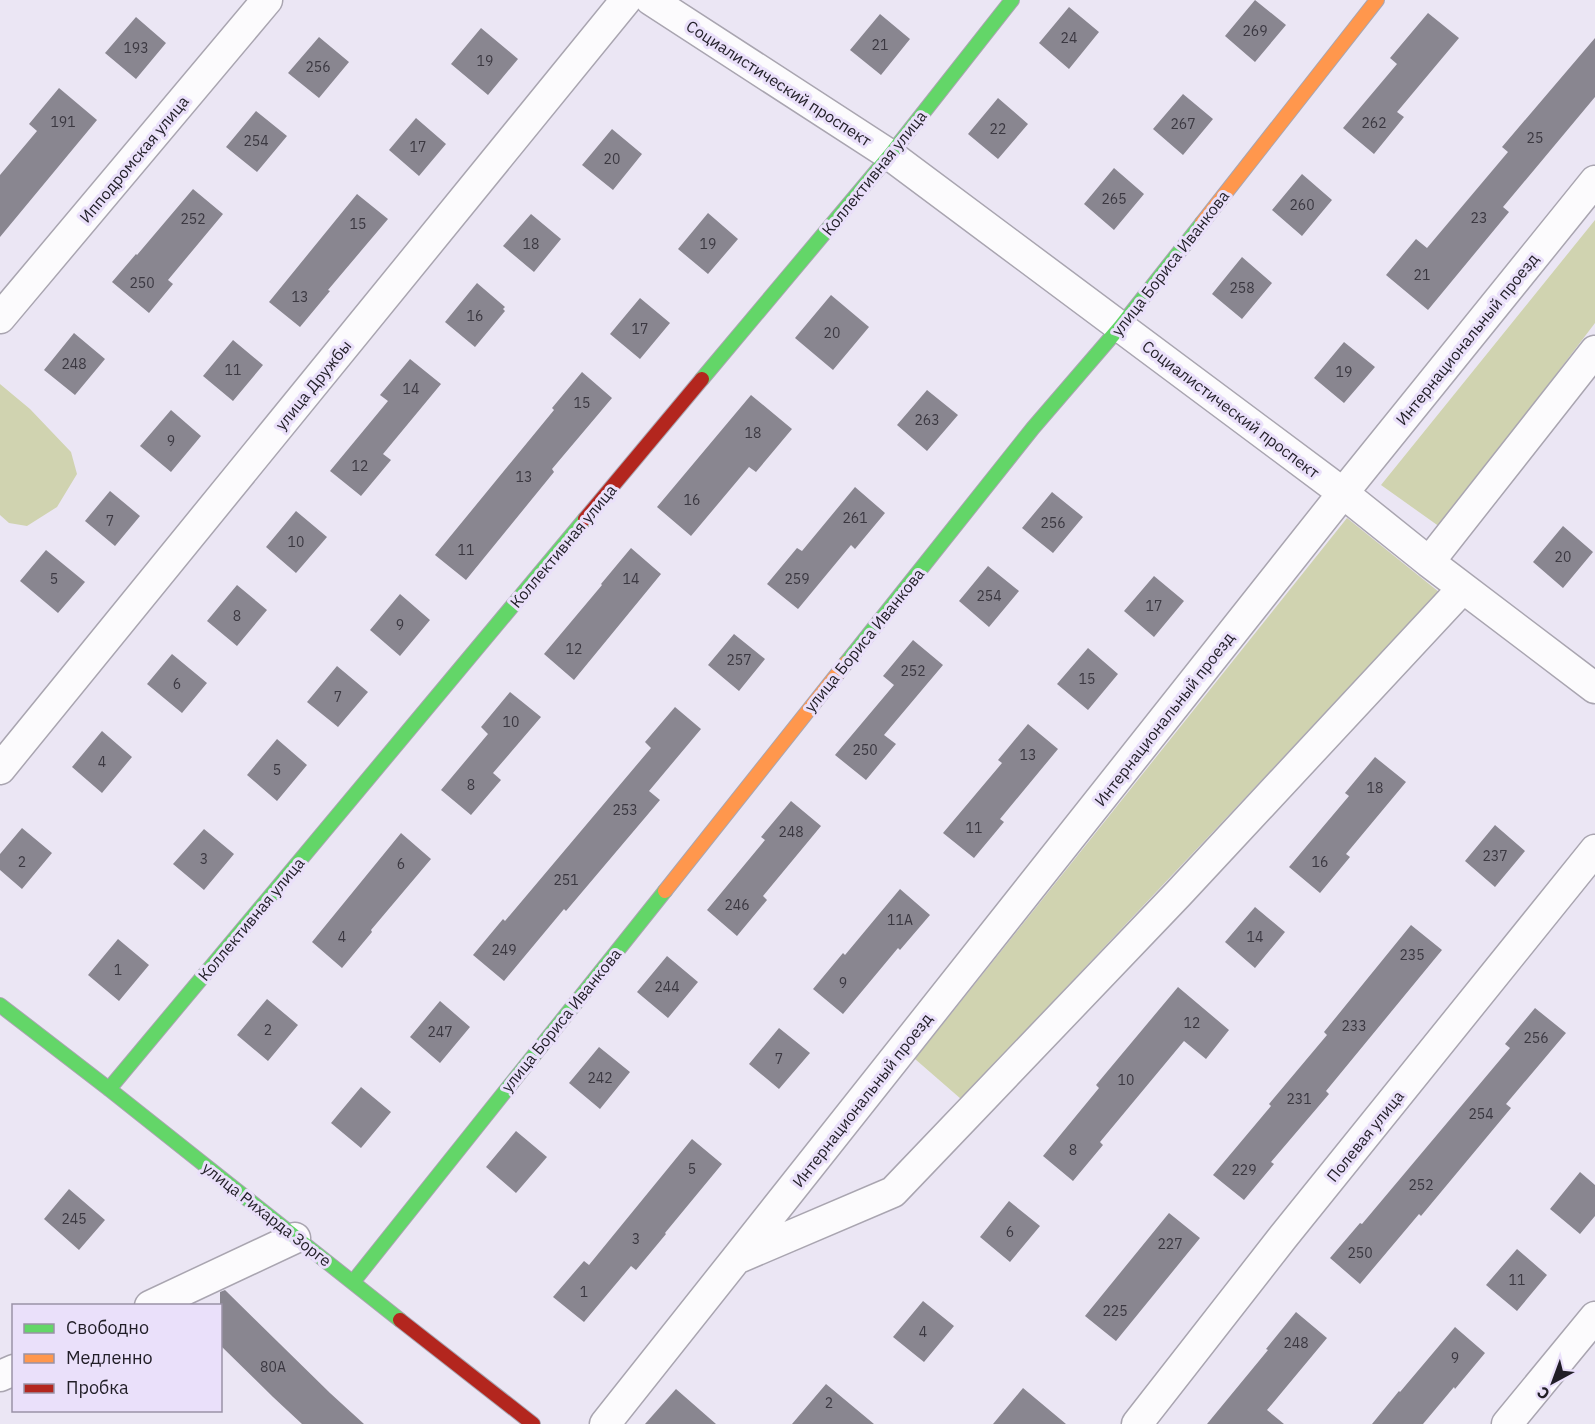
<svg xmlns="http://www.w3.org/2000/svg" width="1595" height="1424" font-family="'IBM Plex Sans',sans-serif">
<rect width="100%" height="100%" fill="#ebe6f4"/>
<!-- green -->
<path fill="#d0d3b0" d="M1595,220V323L1440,527L1381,485Z
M0,384L30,409L71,452L77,474L57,507L27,526L9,523L0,515Z
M1347,518L1439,592L961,1099L915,1059Z"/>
<!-- building -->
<path fill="#898690" d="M1255,0L1286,25L1255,62L1225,36Z
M1069,7L1099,32L1069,69L1039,43Z
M1428,13L1459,38L1397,112L1404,117L1374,154L1343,128L1397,64L1390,58Z
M880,14L910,39L881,75L850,50Z
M136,17L166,43L136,79L105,53Z
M481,28L518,59L488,95L451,64Z
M319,37L349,62L319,98L288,73Z
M1595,38V97L1503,207L1509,212L1428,310L1386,275L1416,239L1427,248L1508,152L1502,147Z
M59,88L97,120L0,237V175L37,131L29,124Z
M1183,94L1213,119L1183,155L1153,129Z
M998,98L1028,124L998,159L968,134Z
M256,111L287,136L257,172L226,147Z
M416,118L446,144L419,176L389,150Z
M612,129L642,154L613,190L582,165Z
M1114,168L1144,194L1114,230L1084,204Z
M1302,174L1332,200L1302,236L1272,210Z
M193,189L223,214L168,280L173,284L149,313L112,282L136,254L137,255Z
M357,194L388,219L328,290L330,291L300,327L269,302Z
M708,213L738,239L708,274L678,249Z
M531,214L561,239L534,272L503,246Z
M1242,257L1272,283L1242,319L1212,294Z
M477,283L505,307L503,309L505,311L475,347L445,322Z
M831,295L869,327L833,370L795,338Z
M640,298L670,323L640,359L610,334Z
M74,333L105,359L75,395L44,370Z
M233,340L263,365L233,401L203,376Z
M1344,342L1375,367L1344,403L1314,378Z
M410,359L441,384L383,454L391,460L361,496L330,471L388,401L380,395Z
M582,372L612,398L552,469L554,472L466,580L435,555L554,410L552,408Z
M927,390L958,415L927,451L897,425Z
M751,395L792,429L756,472L749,467L691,536L657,507Z
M171,410L201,436L171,472L140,446Z
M855,487L885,513L855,549L851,545L798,609L767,584L797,548L802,551Z
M110,491L140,516L115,546L85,521Z
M1052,492L1083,517L1053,553L1022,528Z
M296,511L327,537L296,573L266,547Z
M1563,526L1593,552L1563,588L1533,562Z
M631,548L661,574L574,680L544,654L602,585L601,584Z
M46,550L85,582L58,613L20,581Z
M988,566L1019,591L989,627L959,601Z
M1154,576L1184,601L1154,637L1124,611Z
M237,585L267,610L237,646L207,621Z
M400,594L430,620L400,656L370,630Z
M734,634L765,659L739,691L708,665Z
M913,640L943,665L884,735L896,744L866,780L835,755L894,685L883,676Z
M1088,648L1118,674L1088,710L1057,684Z
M172,654L207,683L182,713L147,684Z
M337,666L368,692L338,727L307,702Z
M510,692L541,717L493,773L501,780L471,815L441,790L488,734L481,727Z
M675,707L701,729L649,791L660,800L566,911L564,909L504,981L473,955L503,919L505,921L651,748L645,742Z
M1028,724L1058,749L1000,819L1004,822L974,858L943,833L1002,763L998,760Z
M102,731L132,757L102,793L72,767Z
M277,739L307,765L277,801L247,775Z
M1375,757L1406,782L1346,854L1350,857L1320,893L1289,867L1349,796L1345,793Z
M791,801L821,826L763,896L767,900L737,936L707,910L765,840L761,837Z
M1495,825L1525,851L1495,887L1465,861Z
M22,828L52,853L22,889L0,870V854Z
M204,829L234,854L204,890L173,864Z
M401,833L431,859L371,930L372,932L342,968L312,942Z
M900,889L930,915L900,950L898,948L843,1014L813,989L843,953L845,955Z
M1255,907L1285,932L1255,968L1225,942Z
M1411,925L1442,950L1326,1091L1329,1094L1271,1162L1274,1164L1244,1200L1213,1175L1271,1106L1269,1104L1327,1035L1324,1032Z
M118,939L149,965L119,1001L88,975Z
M667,956L698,982L668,1018L637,992Z
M1178,987L1229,1030L1206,1059L1184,1041L1100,1142L1103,1145L1073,1181L1043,1156L1099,1088L1096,1085Z
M267,999L298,1025L268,1061L237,1035Z
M440,1001L470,1027L440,1063L410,1037Z
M1535,1008L1566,1033L1506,1104L1511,1108L1421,1216L1419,1214L1360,1284L1330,1258L1360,1223L1362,1224L1510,1048L1505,1044Z
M779,1028L810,1053L779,1089L749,1064Z
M599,1047L630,1072L600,1109L569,1083Z
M361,1087L391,1112L361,1148L331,1123Z
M516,1131L547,1157L516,1193L486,1167Z
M692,1139L722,1164L665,1233L666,1234L636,1270L631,1266L584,1322L553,1297L584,1261L589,1265Z
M1580,1172L1595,1185V1216L1580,1234L1550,1209Z
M69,1189L105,1220L79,1250L44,1219Z
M1009,1201L1040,1226L1010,1262L980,1237Z
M1169,1213L1200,1238L1116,1341L1085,1316Z
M1517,1249L1547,1275L1517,1311L1486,1285Z
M225,1290L330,1393L364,1424H302L273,1397L220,1345V1292Z
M923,1301L954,1326L924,1362L893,1337Z
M1296,1312L1327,1338L1267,1410L1284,1424H1207L1268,1350L1266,1349Z
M1455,1327L1485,1353L1455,1389L1454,1387L1423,1424H1372L1399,1391L1400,1392Z
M826,1384L874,1424H792Z
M1023,1388L1066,1424H993Z
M676,1389L716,1424H645Z"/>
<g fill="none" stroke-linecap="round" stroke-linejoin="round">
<defs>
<path id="street" d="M651,0L890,155L1343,493L1429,562L1595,688
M0,318L267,0
M1429,562L1595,351
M0,769L626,0
M736,1259L1343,493L1595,181
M150,1306L295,1238
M0,1376L14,1370
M605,1424L736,1259L893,1192L1178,894L1463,588
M1137,1424L1283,1237L1595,850
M1507,1424L1595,1317"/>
<path id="fast" d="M702,379L890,155L1012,0
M846,663L1033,428L1120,327L1202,223
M0,1005L109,1089L400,1320
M109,1089L585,519
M353,1282L665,891"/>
<path id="slow" d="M1202,223L1377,0
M665,891L846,663"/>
<path id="jam" d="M585,519L702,379
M400,1320L533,1424"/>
</defs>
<!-- street casing -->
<use href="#street" stroke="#a9a5b0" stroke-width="33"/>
<!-- fast casing -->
<use href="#fast" stroke="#a9a5b0" stroke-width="16"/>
<!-- slow casing -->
<use href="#slow" stroke="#a9a5b0" stroke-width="16"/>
<!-- jam casing -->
<use href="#jam" stroke="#a9a5b0" stroke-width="16"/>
<!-- street -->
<use href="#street" stroke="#fcfbfd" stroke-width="30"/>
<!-- fast -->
<use href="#fast" stroke="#63d668" stroke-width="14"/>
<!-- slow -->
<use href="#slow" stroke="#ff974d" stroke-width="14"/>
<!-- jam -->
<use href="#jam" stroke="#b3261e" stroke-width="14"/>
</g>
<g text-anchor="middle" stroke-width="6" stroke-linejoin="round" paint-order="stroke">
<!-- number labels -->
<g font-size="14" fill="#3b3841">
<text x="1255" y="36">269</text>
<text x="1069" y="43">24</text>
<text x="880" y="50">21</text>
<text x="136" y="53">193</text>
<text x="485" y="66">19</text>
<text x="318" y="72">256</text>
<text x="63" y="127">191</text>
<text x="1374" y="128">262</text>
<text x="1183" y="129">267</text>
<text x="998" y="134">22</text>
<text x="1535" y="143">25</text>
<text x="256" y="146">254</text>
<text x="418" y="152">17</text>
<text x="612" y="164">20</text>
<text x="1114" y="204">265</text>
<text x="1302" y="210">260</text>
<text x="1479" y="223">23</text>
<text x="193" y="224">252</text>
<text x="358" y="229">15</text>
<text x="531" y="249">18</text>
<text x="708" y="249">19</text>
<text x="1422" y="280">21</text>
<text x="142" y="288">250</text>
<text x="1242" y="293">258</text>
<text x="300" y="302">13</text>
<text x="475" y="321">16</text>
<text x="640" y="334">17</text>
<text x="832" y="338">20</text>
<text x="74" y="369">248</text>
<text x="233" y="375">11</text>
<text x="1344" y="377">19</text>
<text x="411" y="394">14</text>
<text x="582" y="408">15</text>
<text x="927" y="425">263</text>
<text x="753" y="438">18</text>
<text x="171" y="446">9</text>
<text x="360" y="471">12</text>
<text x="524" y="482">13</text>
<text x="692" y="505">16</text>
<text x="855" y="523">261</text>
<text x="110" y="526">7</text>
<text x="1053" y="528">256</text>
<text x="296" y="547">10</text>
<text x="466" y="555">11</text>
<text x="1563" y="562">20</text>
<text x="54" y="584">5</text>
<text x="631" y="584">14</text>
<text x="797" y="584">259</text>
<text x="989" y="601">254</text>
<text x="1154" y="611">17</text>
<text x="237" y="621">8</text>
<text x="400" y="630">9</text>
<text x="574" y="654">12</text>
<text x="739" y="665">257</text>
<text x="913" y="676">252</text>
<text x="1087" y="684">15</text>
<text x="177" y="689">6</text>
<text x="338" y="702">7</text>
<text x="511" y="727">10</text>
<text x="865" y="755">250</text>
<text x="1028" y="760">13</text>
<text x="102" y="767">4</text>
<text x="277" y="775">5</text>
<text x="471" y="790">8</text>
<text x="1375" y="793">18</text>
<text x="625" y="815">253</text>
<text x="974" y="833">11</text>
<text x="791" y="837">248</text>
<text x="1495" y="861">237</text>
<text x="204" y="864">3</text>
<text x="22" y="867">2</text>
<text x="1320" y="867">16</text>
<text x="401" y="869">6</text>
<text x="566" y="885">251</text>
<text x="737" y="910">246</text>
<text x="900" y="925">11А</text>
<text x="342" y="942">4</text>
<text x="1255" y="942">14</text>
<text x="504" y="955">249</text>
<text x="1412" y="960">235</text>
<text x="118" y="975">1</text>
<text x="843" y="988">9</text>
<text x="667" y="992">244</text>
<text x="1192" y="1028">12</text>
<text x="1354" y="1031">233</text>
<text x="268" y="1035">2</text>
<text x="440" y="1037">247</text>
<text x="1536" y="1043">256</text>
<text x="779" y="1064">7</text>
<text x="600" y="1083">242</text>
<text x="1126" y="1085">10</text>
<text x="1299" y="1104">231</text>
<text x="1481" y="1119">254</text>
<text x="1073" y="1155">8</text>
<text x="692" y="1174">5</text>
<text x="1244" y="1175">229</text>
<text x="1421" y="1190">252</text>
<text x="74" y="1224">245</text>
<text x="1010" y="1237">6</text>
<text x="636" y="1244">3</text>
<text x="1170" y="1249">227</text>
<text x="1360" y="1258">250</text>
<text x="1517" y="1285">11</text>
<text x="584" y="1297">1</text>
<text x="1115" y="1316">225</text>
<text x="923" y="1337">4</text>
<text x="1296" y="1348">248</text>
<text x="1455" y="1363">9</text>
<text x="273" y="1372">80А</text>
<text x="829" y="1408">2</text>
</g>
<!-- street labels -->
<g font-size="16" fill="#211e27" stroke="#eae0fa">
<text transform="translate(779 83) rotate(33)" y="6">Социалистический проспект</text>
<text transform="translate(134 159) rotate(-50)" y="6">Ипподромская улица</text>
<text transform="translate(874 173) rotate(-51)" y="6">Коллективная улица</text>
<text transform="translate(1170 263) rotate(-52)" y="6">улица Бориса Иванкова</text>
<text transform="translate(1467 339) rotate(-51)" y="6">Интернациональный проезд</text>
<text transform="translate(313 385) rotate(-51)" y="6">улица Дружбы</text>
<text transform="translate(1231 409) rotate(37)" y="6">Социалистический проспект</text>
<text transform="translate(563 546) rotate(-50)" y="6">Коллективная улица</text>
<text transform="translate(864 640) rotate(-51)" y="6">улица Бориса Иванкова</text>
<text transform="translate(1164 719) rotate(-52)" y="6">Интернациональный проезд</text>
<text transform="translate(251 919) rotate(-50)" y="6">Коллективная улица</text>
<text transform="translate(561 1020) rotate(-51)" y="6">улица Бориса Иванкова</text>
<text transform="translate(862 1100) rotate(-52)" y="6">Интернациональный проезд</text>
<text transform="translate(1365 1136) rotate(-51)" y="6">Полевая улица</text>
<text transform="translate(267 1214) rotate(38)" y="6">улица Рихарда Зорге</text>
</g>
</g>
<!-- legend -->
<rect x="12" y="1304" width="210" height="108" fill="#eae0fa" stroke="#9a92a6" stroke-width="1.5"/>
<rect x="24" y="1324" width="30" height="9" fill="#63d668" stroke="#9a92a6" stroke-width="1.5"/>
<text x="66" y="1334" font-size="18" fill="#211e27">Свободно</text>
<rect x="24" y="1354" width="30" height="9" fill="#ff974d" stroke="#9a92a6" stroke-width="1.5"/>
<text x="66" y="1364" font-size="18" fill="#211e27">Медленно</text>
<rect x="24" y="1384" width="30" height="9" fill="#b3261e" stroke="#9a92a6" stroke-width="1.5"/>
<text x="66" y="1394" font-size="18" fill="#211e27">Пробка</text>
<!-- north arrow -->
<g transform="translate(1553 1382) rotate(221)" stroke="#eae0fa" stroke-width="4.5" paint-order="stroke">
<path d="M0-4.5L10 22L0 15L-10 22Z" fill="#211e27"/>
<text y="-9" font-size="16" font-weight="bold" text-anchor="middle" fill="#211e27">С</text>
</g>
</svg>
